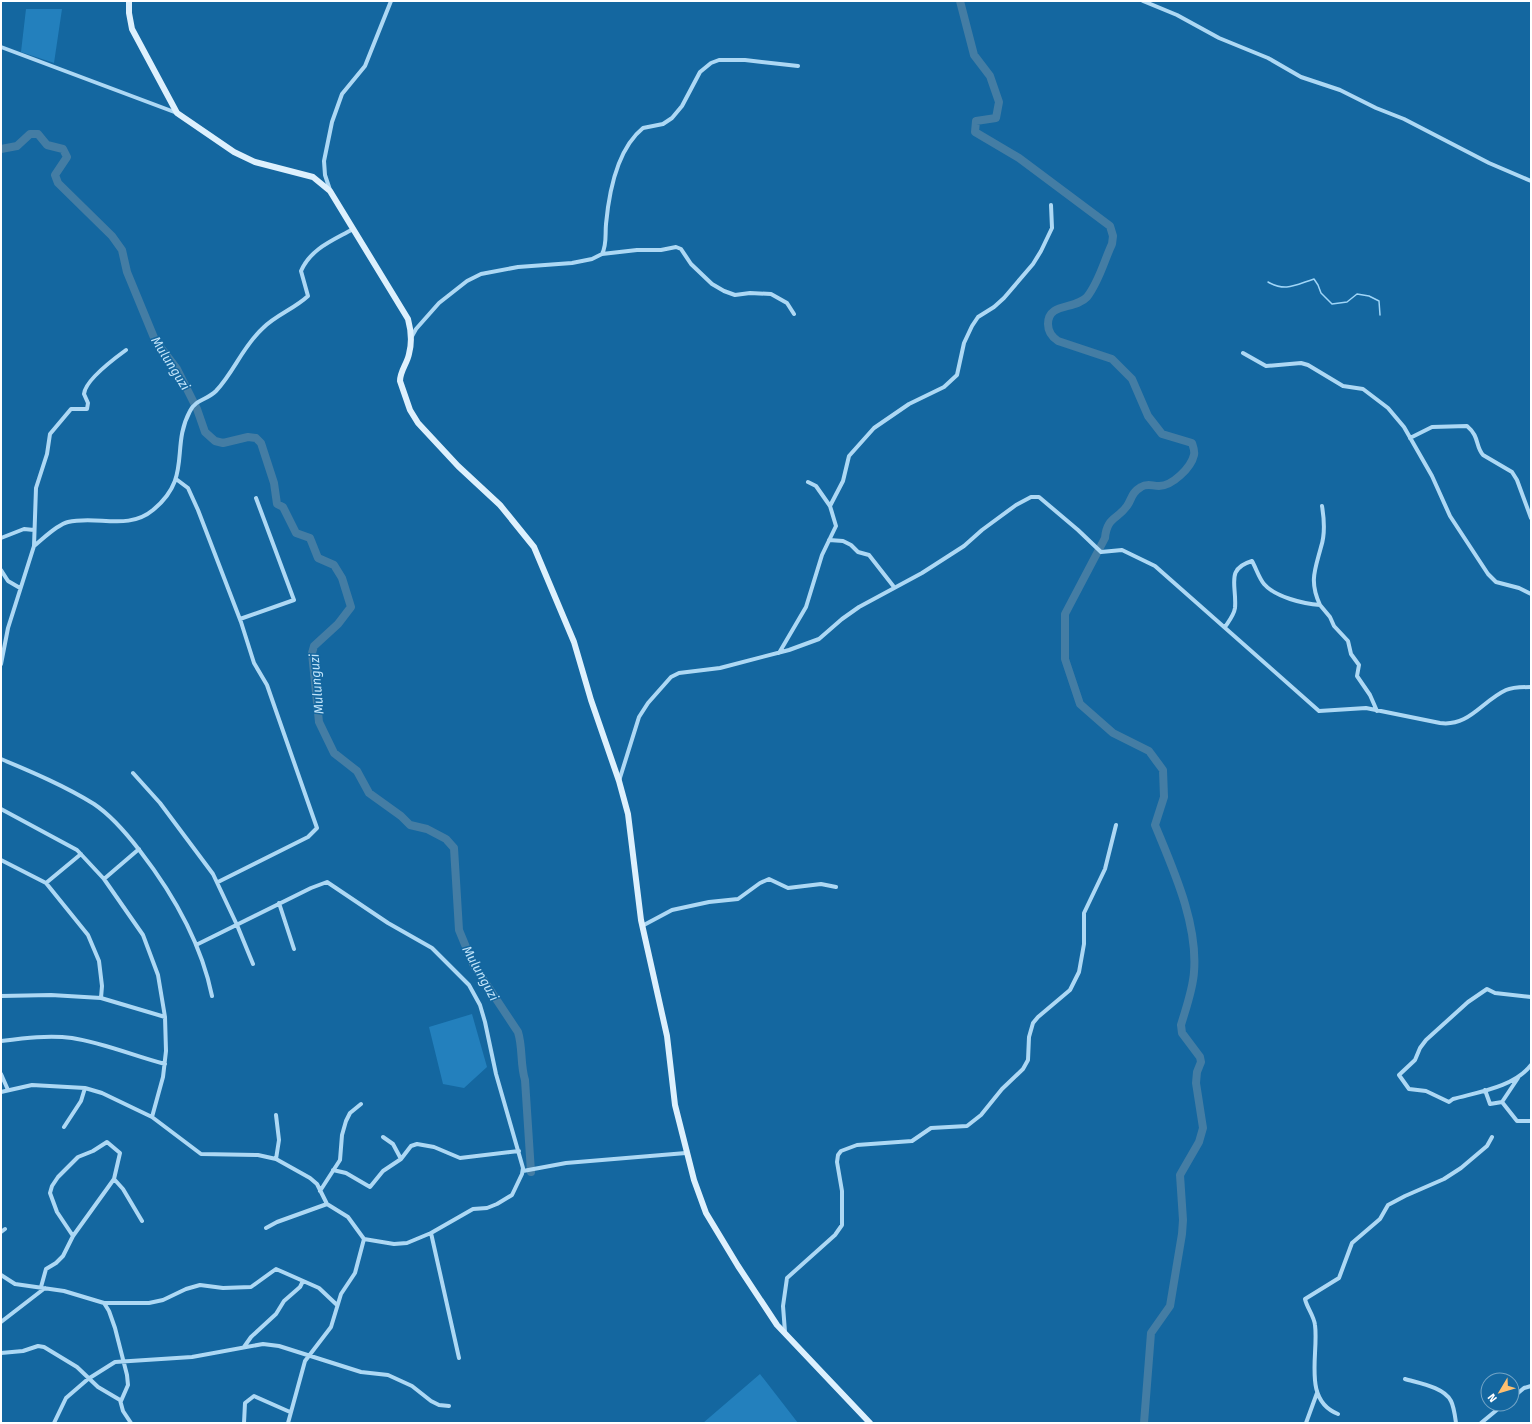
<svg xmlns="http://www.w3.org/2000/svg" width="1532" height="1424" font-family="'Fira Sans',sans-serif">
<rect width="100%" height="100%" fill="#1467a0"/>
<!-- garden -->
<path fill="#2380bd" d="M26,9H62L54,63L21,52Z
M472,1014L487,1067L464,1088L443,1084L429,1027Z
M760,1374L798,1423H703Z"/>
<g fill="none" stroke-linecap="round" stroke-linejoin="round">
<!-- stream -->
<path stroke="#9fd5f7" stroke-width="1.5" d="M1268,282C1286,292 1295,285 1314,279L1318,285L1321,293L1332,304L1347,302L1357,294L1369,296L1379,301L1380,315"/>
<!-- river -->
<path stroke="#447da4" stroke-width="8" d="M960,1L974,55L990,76L999,102L996,118L976,121L975,132L1019,158L1110,226L1113,236L1112,244C1104,261 1099,282 1087,297C1075,310 1048,302 1048,324C1048,332 1052,337 1058,341L1112,359L1132,379L1148,416L1162,434L1192,443C1193,446 1195,451 1194,455C1191,468 1172,486 1159,486C1152,486 1147,483 1141,487C1131,493 1132,499 1127,506C1117,520 1107,517 1105,538L1065,614V659L1080,704L1113,733L1149,751L1163,770L1164,797L1155,825C1173,869 1198,923 1194,972C1193,989 1186,1008 1181,1025L1182,1033L1200,1057L1201,1062L1197,1072L1196,1083L1203,1128L1199,1142L1180,1175L1183,1220L1182,1234L1170,1306L1151,1333L1144,1423
M1,149L17,146L30,134H38L47,145L63,149L67,157L55,175L58,183L112,236L122,250L127,272L155,340L177,369L197,409L205,432L215,441L223,443L248,437L256,438L261,443L274,483L277,504L283,507L296,533L310,538L318,558L334,565L342,578L351,607L338,624L314,646L312,653L319,722L334,753L357,771L369,793L401,816L410,825L427,829L446,839L454,848L459,930L473,964L518,1032C523,1048 520,1064 525,1080L531,1172"/>
<!-- street -->
<path stroke="#add8f4" stroke-width="4" d="M1143,1L1177,15L1219,38L1268,58L1301,77L1340,90L1376,108L1404,119L1489,163L1531,181
M1,47L177,113
M330,190L325,175L324,161L332,122L342,94L365,66L391,1
M602,254C607,245 605,235 606,224C609,192 617,149 643,128L663,124L672,118L682,106L700,72L711,63L719,60H745L798,66
M411,338L416,329L439,303L467,281L481,274L518,267L572,263L592,259L602,254L637,250H661L676,247L681,249L691,264L712,284L724,291L735,295L750,293L771,294L787,303L794,314
M1243,353L1266,366L1301,363L1308,365L1343,386L1363,389L1388,408L1404,427L1432,476L1450,516L1488,574L1496,582L1519,588L1531,594
M1410,438L1432,427L1467,426C1480,437 1475,446 1483,455L1512,472L1517,480L1531,518
M176,479L188,488L198,510L241,622L254,663L267,685L275,708L317,828L308,837L218,882
M808,482L816,486L830,506
M1,538L24,529L34,530
M829,540L843,541L851,545L858,552L869,555L894,587
M34,546C43,539 56,525 68,522C97,515 128,531 153,510C193,477 170,448 190,411C196,399 207,400 216,391C234,372 243,346 263,328C276,315 294,309 308,296L301,271C311,248 334,240 353,229
M1,570L8,581L20,588
M1320,605C1309,581 1315,570 1321,547C1325,535 1324,518 1322,506
M240,619L294,600L256,498
M1225,627C1229,621 1234,615 1235,608C1237,585 1225,569 1252,561C1256,568 1259,578 1264,584C1275,597 1304,604 1320,605L1330,617L1334,626L1348,641L1351,654L1359,665L1357,676L1370,695L1377,711
M779,653L806,607L822,555L836,526L830,506L843,481L849,456L874,428L909,404L944,387L957,375L964,343L972,326L978,317L994,307L1004,298L1033,264L1041,251L1052,228L1051,205
M1,664L8,628L34,546L36,488L47,454L50,434L71,409H87L88,403L84,394C85,380 115,358 126,350
M1,759C32,772 65,786 94,804C112,816 127,834 140,851C174,895 201,942 212,996
M133,773L160,803L213,874L237,925L253,964
M619,781L639,717L648,703L671,677L679,673L720,668L789,650L819,639L842,619L859,607L922,573L964,546L982,530L1016,505L1031,497H1039L1078,530L1101,552L1122,550L1155,566L1319,711L1366,708L1440,723C1469,727 1482,701 1506,690C1513,687 1523,687 1531,687
M1,809L77,850L104,879L143,935L158,975L165,1017L166,1051L163,1077L152,1117
M1,860L46,883L88,935L99,961L102,986L101,998
M104,879L139,849
M46,883L81,854
M279,903L294,949
M642,926L672,910L709,902L738,899L760,883L769,879L788,888L821,884L836,887
M196,945L311,888L327,882L388,923L432,948L469,985L480,1005L485,1022L496,1074L523,1168L522,1174L512,1195L497,1204L487,1208L473,1209L431,1233L407,1243L394,1244L364,1239
M1,996L51,995L101,998L165,1017
M1531,997L1495,993L1487,989L1468,1002L1426,1040L1420,1048L1415,1060L1399,1075L1409,1089L1426,1091L1449,1102L1453,1099C1478,1092 1514,1087 1531,1065
M1,1041C25,1038 49,1035 72,1038C104,1043 134,1056 165,1064
M1,1074L8,1090
M1485,1090L1490,1104L1502,1102L1518,1078
M1,1092L32,1085L85,1088L102,1093L152,1117L201,1154L258,1155L276,1159L310,1178L317,1184L327,1204L348,1217L364,1239L355,1273L341,1294L331,1327L305,1361L288,1423
M1502,1102L1517,1121H1531
M64,1127L81,1101L85,1088
M276,1159L279,1140L276,1115
M401,1159L411,1146L417,1144L434,1147L460,1158L519,1151
M333,1170L346,1173L370,1187L383,1171L401,1159L393,1144L383,1137
M523,1171L566,1163L686,1153
M114,1179L123,1189L142,1221
M320,1191L340,1160L342,1135L346,1121L350,1113L361,1104
M266,1228L277,1222L327,1204
M1,1232L5,1229
M431,1233L459,1358
M1,1275L15,1284L64,1291L104,1303H149L163,1300L186,1289L200,1285L223,1288L251,1287L276,1269L319,1288L337,1305
M41,1287L46,1269L56,1263L63,1256L73,1236L109,1186L114,1179L120,1153L107,1142L93,1151L78,1157L58,1177L52,1186L50,1193L57,1212L73,1236
M104,1303L109,1311L115,1328L127,1375L128,1385L121,1401
M1,1322L45,1288
M785,1332L783,1306L787,1278L835,1235L842,1225V1191L837,1162L838,1155L841,1151L857,1145L912,1141L931,1128L967,1126L981,1115L1002,1089L1023,1069L1028,1060L1029,1037L1033,1023L1038,1017L1070,990L1079,972L1084,944V913L1105,869L1116,825
M244,1347L251,1337L276,1314L284,1301L300,1287L303,1281
M1,1353L23,1351L38,1346L44,1347L77,1367L98,1387L120,1400L123,1411L131,1423
M1405,1379C1418,1383 1444,1387 1451,1401C1454,1407 1455,1416 1456,1423
M1512,1398L1524,1388L1531,1386
M1338,1414C1302,1400 1319,1354 1315,1325C1314,1316 1307,1308 1305,1299L1339,1278L1352,1243L1380,1219L1388,1205L1405,1196L1444,1179L1461,1168L1487,1146L1492,1137
M54,1423L66,1398L88,1379L115,1362L192,1357L263,1344L279,1346L361,1372L388,1375L412,1386L431,1401L439,1405L449,1406
M244,1423L245,1403L254,1396L290,1412
M1306,1423L1317,1393
M1481,1423L1504,1404"/>
<!-- secondary -->
<path stroke="#ddf0fd" stroke-width="6" d="M129,1V13L132,29L177,113L234,152L255,162L313,177L330,191L408,319C411,330 412,343 409,354C407,364 400,371 400,381L410,410L418,423L458,466L500,505L534,547L574,642L591,700L619,781L628,814L641,920L667,1036L675,1105L694,1180L706,1213L738,1266L777,1325L870,1423"/>
</g>
<g text-anchor="middle" stroke-width="3" stroke-linejoin="round" paint-order="stroke">
<!-- water labels -->
<g font-size="13" font-style="italic" fill="#c1e4fa" stroke="#1467a0">
<text transform="translate(171 363) rotate(58)" y="5">Mulunguzi</text>
<text transform="translate(316 684) rotate(-95)" y="5">Mulunguzi</text>
<text transform="translate(481 973) rotate(61)" y="5">Mulunguzi</text>
</g>
</g>
<!-- border -->
<rect width="1532" height="1424" fill="none" stroke="#ffffff" stroke-width="4"/>
<!-- north arrow -->
<g transform="translate(1500 1392) rotate(232)"><circle r="19" fill="#1467a0" stroke="#72a4c6"/>
<path d="M0-3L7 15L0 10L-7 15Z" fill="#ffc070"/>
<text y="-6" font-size="11" font-weight="bold" text-anchor="middle" fill="#ffffff">N</text>
</g>
</svg>
